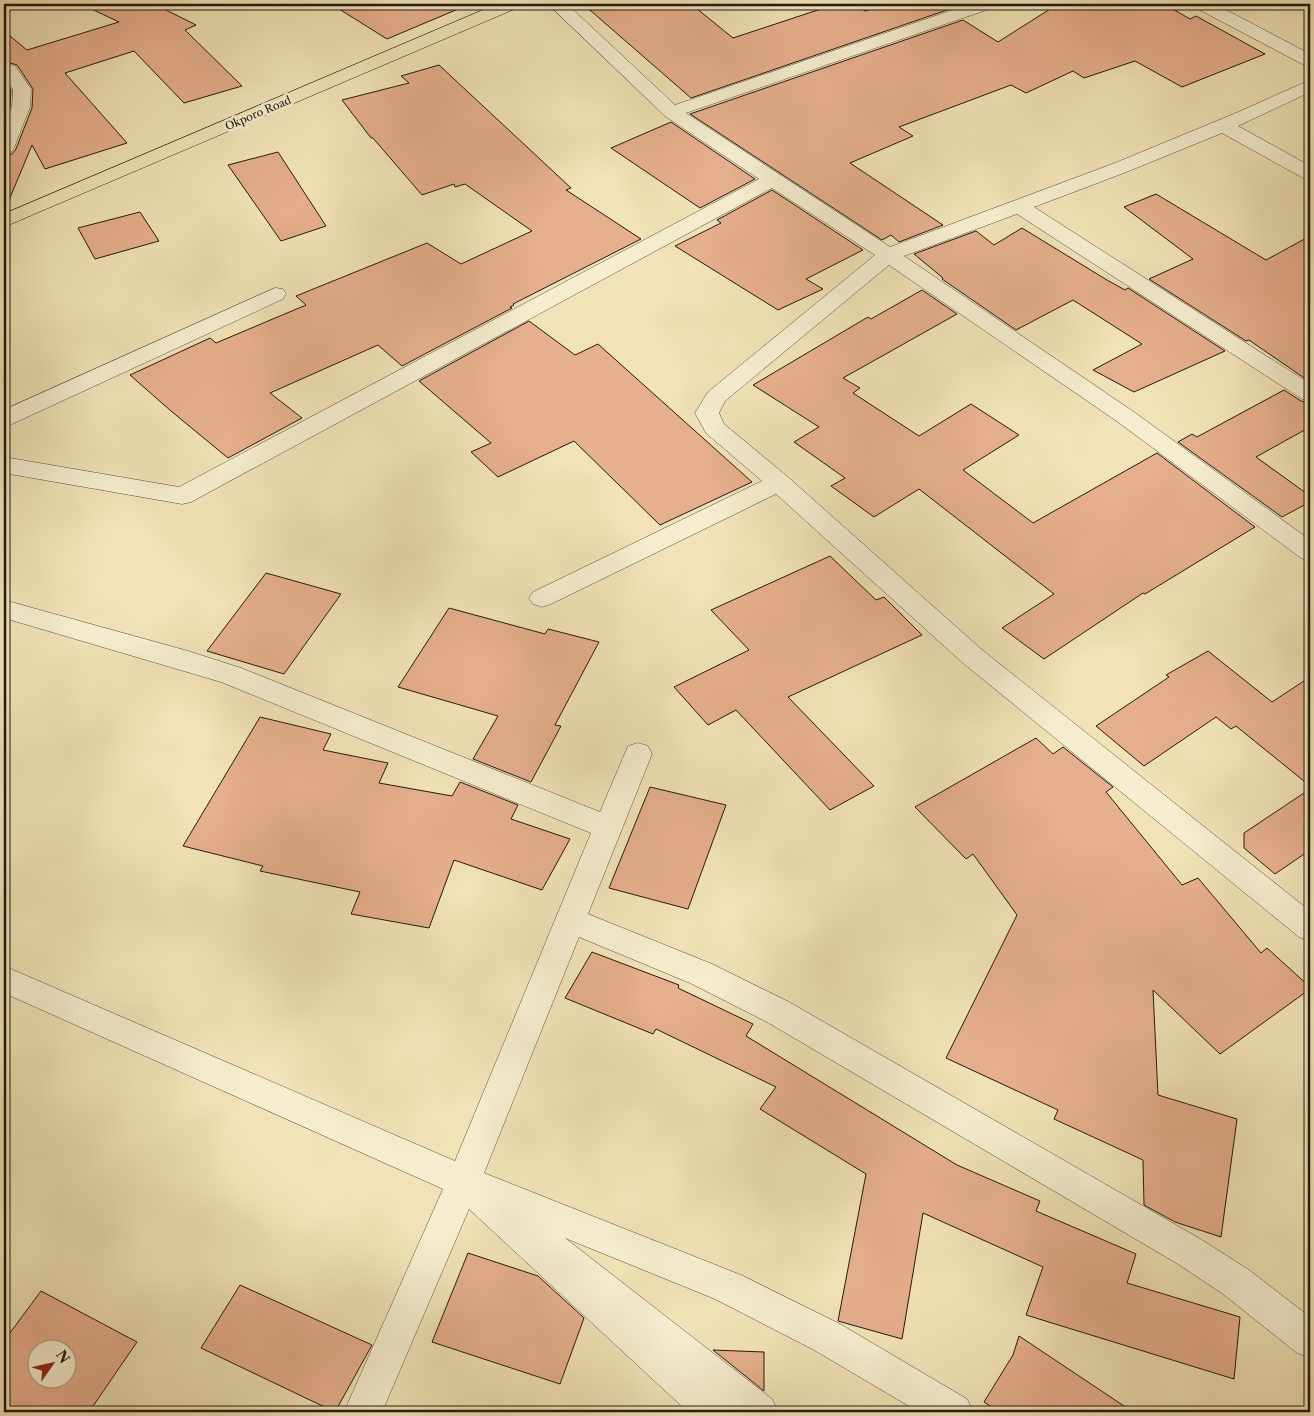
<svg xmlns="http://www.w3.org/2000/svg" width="1314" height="1416" font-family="'Libre Caslon Text',serif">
<rect width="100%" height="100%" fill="#f1e3b7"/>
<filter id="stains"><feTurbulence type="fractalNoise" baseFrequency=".004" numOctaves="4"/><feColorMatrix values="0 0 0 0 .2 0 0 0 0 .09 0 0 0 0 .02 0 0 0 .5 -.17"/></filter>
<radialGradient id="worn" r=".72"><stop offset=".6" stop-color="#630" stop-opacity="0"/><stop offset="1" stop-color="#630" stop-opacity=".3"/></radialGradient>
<!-- building -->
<path fill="#e6af8d" stroke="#221911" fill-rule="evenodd" d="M81,4H154L196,25L185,30L242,86L184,103L134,51L65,73L127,143L45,169L32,145L4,212V156L12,154L16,149L32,108L33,89L17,65L4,61V31L27,50L119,22Z
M331,4H470L387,39Z
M583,4H691L733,38L836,4H855L865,11L889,4H938L947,10L691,98Z
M1058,4H1164L1190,19L1196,16L1265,54L1182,87L1135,61L1084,78L1073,71L1026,93L1011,85L899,127L913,136L850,163L943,225L899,242L891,235L882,240L690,114L963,20L998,42Z
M439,65L571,188L566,190L641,239L513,304L514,305L510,307L512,308L402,366L378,345L270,393L302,418L228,458L171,411L130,375L210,338L216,343L306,305L296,296L427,243L461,264L532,231L465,184L455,187L454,184L422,195L373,138H371L342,100L409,83L401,76Z
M4,79L11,90L10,107L4,122Z
M671,122L755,179L700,208L611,148Z
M278,152L326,226L281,241L228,165Z
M772,190L863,250L806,279L823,289L778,310L675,246L721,223L717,220Z
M1156,194L1266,260L1310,236V382L1249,340L1246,341L1149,279L1193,259L1124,207Z
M140,212L159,241L95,259L78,228Z
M1022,228L1107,280L1125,290L1128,288L1225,351L1134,392L1093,370L1142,344L1073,300L1016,330L942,279L943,278L914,254L976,231L994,245Z
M922,290L957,314L843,378L860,388L853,393L919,436L971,404L1019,435L963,470L1033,523L1157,453L1255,527L1145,594L1143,593L1044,659L1002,628L1054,594L919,489L874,517L831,486L845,478L794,442L819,427L753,385L868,317L871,319Z
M529,321L575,355L598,344L752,482L660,525L574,441L498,477L471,452L491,443L419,381Z
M1284,390L1301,401L1310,403V427L1256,457L1310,496V502L1282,517L1178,442L1192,434L1197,437Z
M830,556L876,600L884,597L922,635L788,697L874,786L830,810L736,710L708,725L674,687L749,650L711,610Z
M266,573L341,594L284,674L207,651Z
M449,608L545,634L548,629L599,642L555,725L561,726L531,782L473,759L498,716L398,687Z
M1208,651L1272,702L1310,677V786L1236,726L1231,729L1216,717L1144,766L1096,726L1169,677L1166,675Z
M260,717L331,734L323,750L388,763L379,783L452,796L460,782L518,805L511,819L570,839L542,890L454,860L429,928L351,914L360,892L260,871L263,866L183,846Z
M1036,738L1053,754L1063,747L1113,787L1106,792L1182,885L1198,878L1261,953L1267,948L1310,987V989L1220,1054L1153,990L1158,1095L1237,1119L1221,1237L1175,1222L1144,1205L1143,1160L1054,1119L1058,1110L946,1058L1017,915L973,854L966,859L915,807Z
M650,787L726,805L688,909L609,888Z
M1310,789V850L1275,874L1244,848V833Z
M592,952L679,985L678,988L753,1024L746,1036L957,1165L1040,1201L1036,1211L1136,1254L1127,1283L1240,1317L1234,1379L1026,1315L1043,1267L923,1213L902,1339L838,1321L866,1174L760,1109L776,1087L656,1029L653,1034L565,998Z
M468,1253L538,1276L584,1318L560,1384L432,1342Z
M240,1285L372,1345L335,1412L201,1348Z
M41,1291L137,1342L89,1412H4V1341ZM38,1348H68V1378H38Z
M1019,1336L1133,1412H999L984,1402L1013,1355Z
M713,1350L764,1352V1391Z"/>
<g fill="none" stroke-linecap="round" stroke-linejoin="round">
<defs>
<path id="minor" d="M548,4H567L675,105L970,4H995L992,8L686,113L890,247L1115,163L1236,113L1310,80V92L1238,126L1310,166V180L1303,178L1222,133L1129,171L1034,207L1310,384V401L1302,399L1017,214L904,256L1134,412L1310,540V561L1301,558L1118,422L889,265L725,401L719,413L724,424L788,477L981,649L1310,911V941L1299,937L963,663L776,494L551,604L542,607L533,604L529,598L533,592L762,481L706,433L695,413L708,392L875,255L772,188L191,502L182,504L4,473V457L179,487L759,179L665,116Z
M1193,4H1215L1310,54V66L1304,65L1196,8Z
M4,63L15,66L31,89L30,107L14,148L11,152L4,154V126L12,107L13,89L4,76Z
M275,288L283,289L286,294L283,299L12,424L4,426V410Z
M4,600L188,651L241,668L600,812L628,746L638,743L648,746L652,754L588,914L712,964L789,1002L1202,1240L1249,1270L1310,1317V1358L1297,1353L1223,1294L1178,1264L767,1022L690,983L579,937L484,1173L741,1275L840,1324L967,1399L973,1412H919L814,1350L715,1299L565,1238L772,1399L778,1412H688L469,1209L382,1412H344L443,1189L4,993V966L455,1161L591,833L221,682L4,618Z"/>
<path id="major" d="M497,4H520L517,8L4,227V214Z"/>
</defs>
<!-- minor casing -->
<use href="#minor" stroke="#564c3a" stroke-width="1"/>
<!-- major casing -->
<use href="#major" stroke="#221911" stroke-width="1"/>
<!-- minor -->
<use href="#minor" fill="#f6edd0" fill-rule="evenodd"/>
<!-- major -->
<use href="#major" fill="#f1e3b7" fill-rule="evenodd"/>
</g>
<g text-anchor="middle" stroke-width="5" stroke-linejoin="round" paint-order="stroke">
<!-- far-street labels -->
<g font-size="11" fill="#221911" stroke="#f6edd0">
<text transform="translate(258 113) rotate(-23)" y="4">Okporo Road</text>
</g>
</g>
<!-- margin -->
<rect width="1314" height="1416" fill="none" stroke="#f1e3b7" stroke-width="20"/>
<rect x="5" y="5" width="1304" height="1406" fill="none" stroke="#221911" stroke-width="2.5"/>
<rect x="10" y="10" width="1294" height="1396" fill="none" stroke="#221911"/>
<!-- north arrow -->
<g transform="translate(52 1364) rotate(56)"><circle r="24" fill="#f6edd0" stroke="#a19884"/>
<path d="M0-4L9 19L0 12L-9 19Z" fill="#8f2418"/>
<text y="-8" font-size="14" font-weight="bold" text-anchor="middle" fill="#221911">N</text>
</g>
<rect width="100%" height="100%" filter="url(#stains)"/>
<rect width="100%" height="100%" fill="url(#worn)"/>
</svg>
